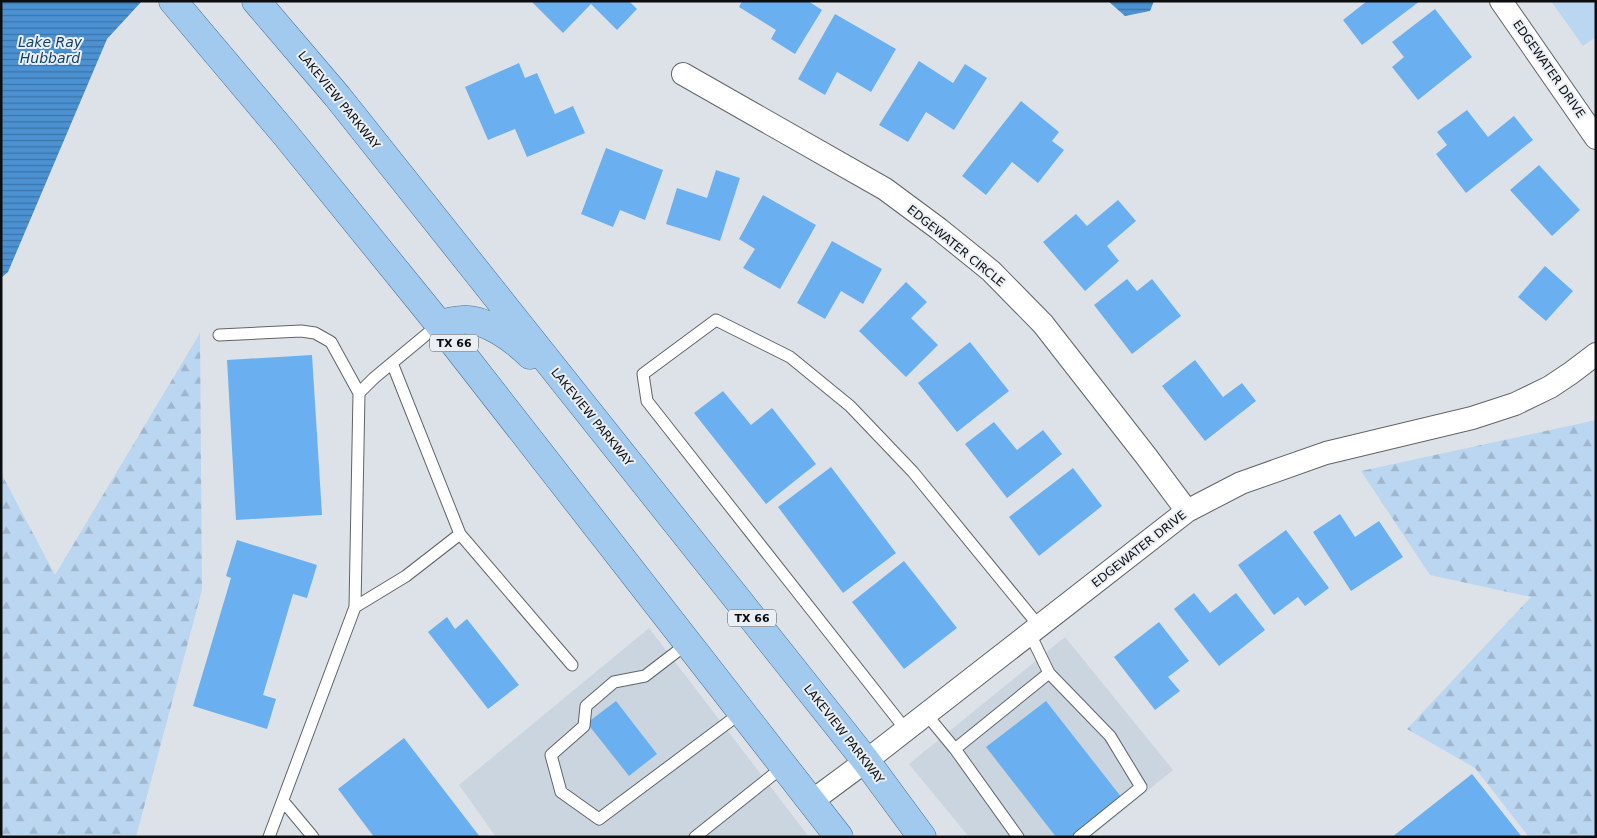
<svg xmlns="http://www.w3.org/2000/svg" width="1597" height="838" font-family="'DejaVu Sans',sans-serif">
<defs>
<pattern id="forest-firs" width="22" height="20" patternUnits="userSpaceOnUse" patternTransform="scale(1.25)"><rect width="22" height="20" fill="#bbd6f1"/><path d="M5 1l3.5 6h-7zM16 11l3.5 6h-7z" fill="#9fb6cd"/></pattern>
<pattern id="water-rules" width="6" height="5" patternUnits="userSpaceOnUse" patternTransform="scale(1.25)"><rect width="6" height="5" fill="#4c91d1"/><path d="M0 2.5h6" fill="none" stroke="#3d75a8"/></pattern>
</defs>
<rect width="100%" height="100%" fill="#dde2e8"/>
<!-- built -->
<path fill="#cad5e0" d="M649,628L809,837H496L459,785Z
M1065,637L1173,770L1091,837H969L909,764Z"/>
<!-- forest -->
<path fill="url(#forest-firs)" d="M200,333L202,590L136,837H1V473L55,575Z
M1596,420V837H1529L1475,768L1407,729L1531,597L1430,575L1361,471Z"/>
<!-- garden -->
<path fill="#bbd6f1" d="M1551,1H1596V37L1583,46Z"/>
<!-- water -->
<path fill="url(#water-rules)" d="M1,1H142L107,39L8,272L1,278Z
M1108,1H1154L1150,11L1125,16Z"/>
<!-- building -->
<path fill="#6ab0f1" d="M531,1H629L637,9L617,30L591,4L563,33Z
M742,1H808L822,10L795,54L771,39L776,30L739,7Z
M1367,1H1420L1362,45L1343,20Z
M1435,9L1472,57L1418,100L1392,67L1404,57L1392,42Z
M835,14L896,49L871,92L837,72L825,95L798,79Z
M919,61L953,83L965,64L987,78L954,130L926,112L908,142L879,125Z
M519,63L525,78L537,73L555,114L573,106L585,133L527,157L515,129L488,140L465,87Z
M1021,101L1059,132L1052,141L1064,150L1038,183L1012,162L986,195L962,176Z
M1467,110L1488,137L1514,116L1533,140L1466,193L1436,154L1447,145L1437,132Z
M606,148L663,170L645,220L620,210L613,227L581,214Z
M1539,165L1580,210L1552,236L1510,190Z
M716,170L740,178L720,241L666,224L677,188L707,198Z
M763,195L816,225L780,289L743,268L755,249L739,239Z
M1118,200L1136,221L1107,246L1119,261L1085,291L1043,242L1076,214L1087,226Z
M832,241L882,269L863,304L841,291L825,319L797,303Z
M1545,266L1573,291L1546,321L1518,297Z
M1127,279L1137,291L1152,279L1181,316L1132,354L1094,305Z
M906,282L927,302L911,318L938,345L906,377L859,331Z
M970,342L1009,391L957,432L918,383Z
M312,355L322,515L236,520L227,360Z
M1195,360L1223,397L1242,383L1256,401L1205,441L1162,386Z
M723,391L751,425L772,408L816,464L766,504L694,413Z
M994,422L1017,450L1043,430L1062,454L1007,498L965,444Z
M831,467L896,553L843,593L778,507Z
M1073,468L1102,506L1039,556L1009,517Z
M1340,514L1355,537L1379,521L1403,557L1351,591L1313,532Z
M1286,530L1329,588L1305,606L1298,597L1274,615L1238,565Z
M237,540L317,565L307,598L293,594L263,695L276,699L267,729L193,706L231,578L226,576Z
M904,561L957,628L904,669L852,602Z
M1194,593L1210,613L1236,593L1265,630L1219,666L1174,609Z
M447,617L455,629L467,619L519,685L488,709L428,632Z
M1159,622L1189,661L1168,677L1180,691L1155,710L1114,657Z
M616,701L657,754L629,776L587,723Z
M1046,701L1122,798L1071,837H1056L986,747Z
M404,738L480,837H374L338,789Z
M1472,774L1522,837H1392Z"/>
<g fill="none" stroke-linecap="round" stroke-linejoin="round">
<defs>
<path id="service" d="M219,335L301,331L315,333L331,342L359,393
M392,363L460,534L572,665
M355,607L406,576L460,534
M688,643L645,676L614,682L586,706L584,726L551,755L561,792L599,819L742,712
M1049,673L1110,736L1141,787L1079,837
M926,714L955,749L1049,673L1030,634
M906,730L647,401L643,374L716,320L790,357L850,406L913,472L1039,626
M955,749L1018,837
M283,801L313,837
M269,837L355,607L359,393L374,378L439,324
M695,837L784,766"/>
<path id="minor" d="M1501,1L1596,138
M683,74L885,189L939,229L991,271L1043,324L1146,456L1187,511
M812,801L866,761L1187,511L1241,483L1326,453L1472,418L1515,404L1550,387L1571,373L1596,354"/>
<path id="primary" d="M173,1L285,134L439,324L839,837
M256,1L337,96L866,761L922,837
M439,324C446,323 454,320 462,320C485,318 514,339 530,355"/>
</defs>
<!-- service casing -->
<use href="#service" stroke="#606569" stroke-width="13"/>
<!-- minor casing -->
<use href="#minor" stroke="#606569" stroke-width="24"/>
<!-- primary casing -->
<use href="#primary" stroke="#457099" stroke-width="29"/>
<!-- service -->
<use href="#service" stroke="#fff" stroke-width="11"/>
<!-- minor -->
<use href="#minor" stroke="#fff" stroke-width="22"/>
<!-- primary -->
<use href="#primary" stroke="#a2caef" stroke-width="28"/>
</g>
<g text-anchor="middle" stroke-width="4" stroke-linejoin="round" paint-order="stroke">
<!-- shield labels -->
<g fill="#eaeff5" stroke="#4e5153" stroke-width="1">
<rect x="430" y="334.5" width="48" height="17" rx="4"/>
<rect x="728" y="609.5" width="48" height="17" rx="4"/>
</g>
<g font-size="11" font-weight="bold" fill="#0b0d0e">
<text x="454" y="347">TX 66</text>
<text x="752" y="622">TX 66</text>
</g>
<!-- street labels -->
<g font-size="12" fill="#0b0d0e" stroke="#eaeff5">
<text transform="translate(1549 69) rotate(55)" y="4">EDGEWATER DRIVE</text>
<text transform="translate(339 100) rotate(51)" y="4">LAKEVIEW PARKWAY</text>
<text transform="translate(956 246) rotate(39)" y="4">EDGEWATER CIRCLE</text>
<text transform="translate(592 417) rotate(51)" y="4">LAKEVIEW PARKWAY</text>
<text transform="translate(1139 549) rotate(-38)" y="4">EDGEWATER DRIVE</text>
<text transform="translate(844 734) rotate(52)" y="4">LAKEVIEW PARKWAY</text>
</g>
<!-- water labels -->
<g font-size="14" font-style="italic" fill="#10436e" stroke="#eaeff5">
<text x="50" y="47">Lake Ray<tspan x="50" dy="16">Hubbard</tspan></text>
</g>
</g>
<!-- border -->
<rect width="1597" height="838" fill="none" stroke="#0b0d0e" stroke-width="5"/>
</svg>
